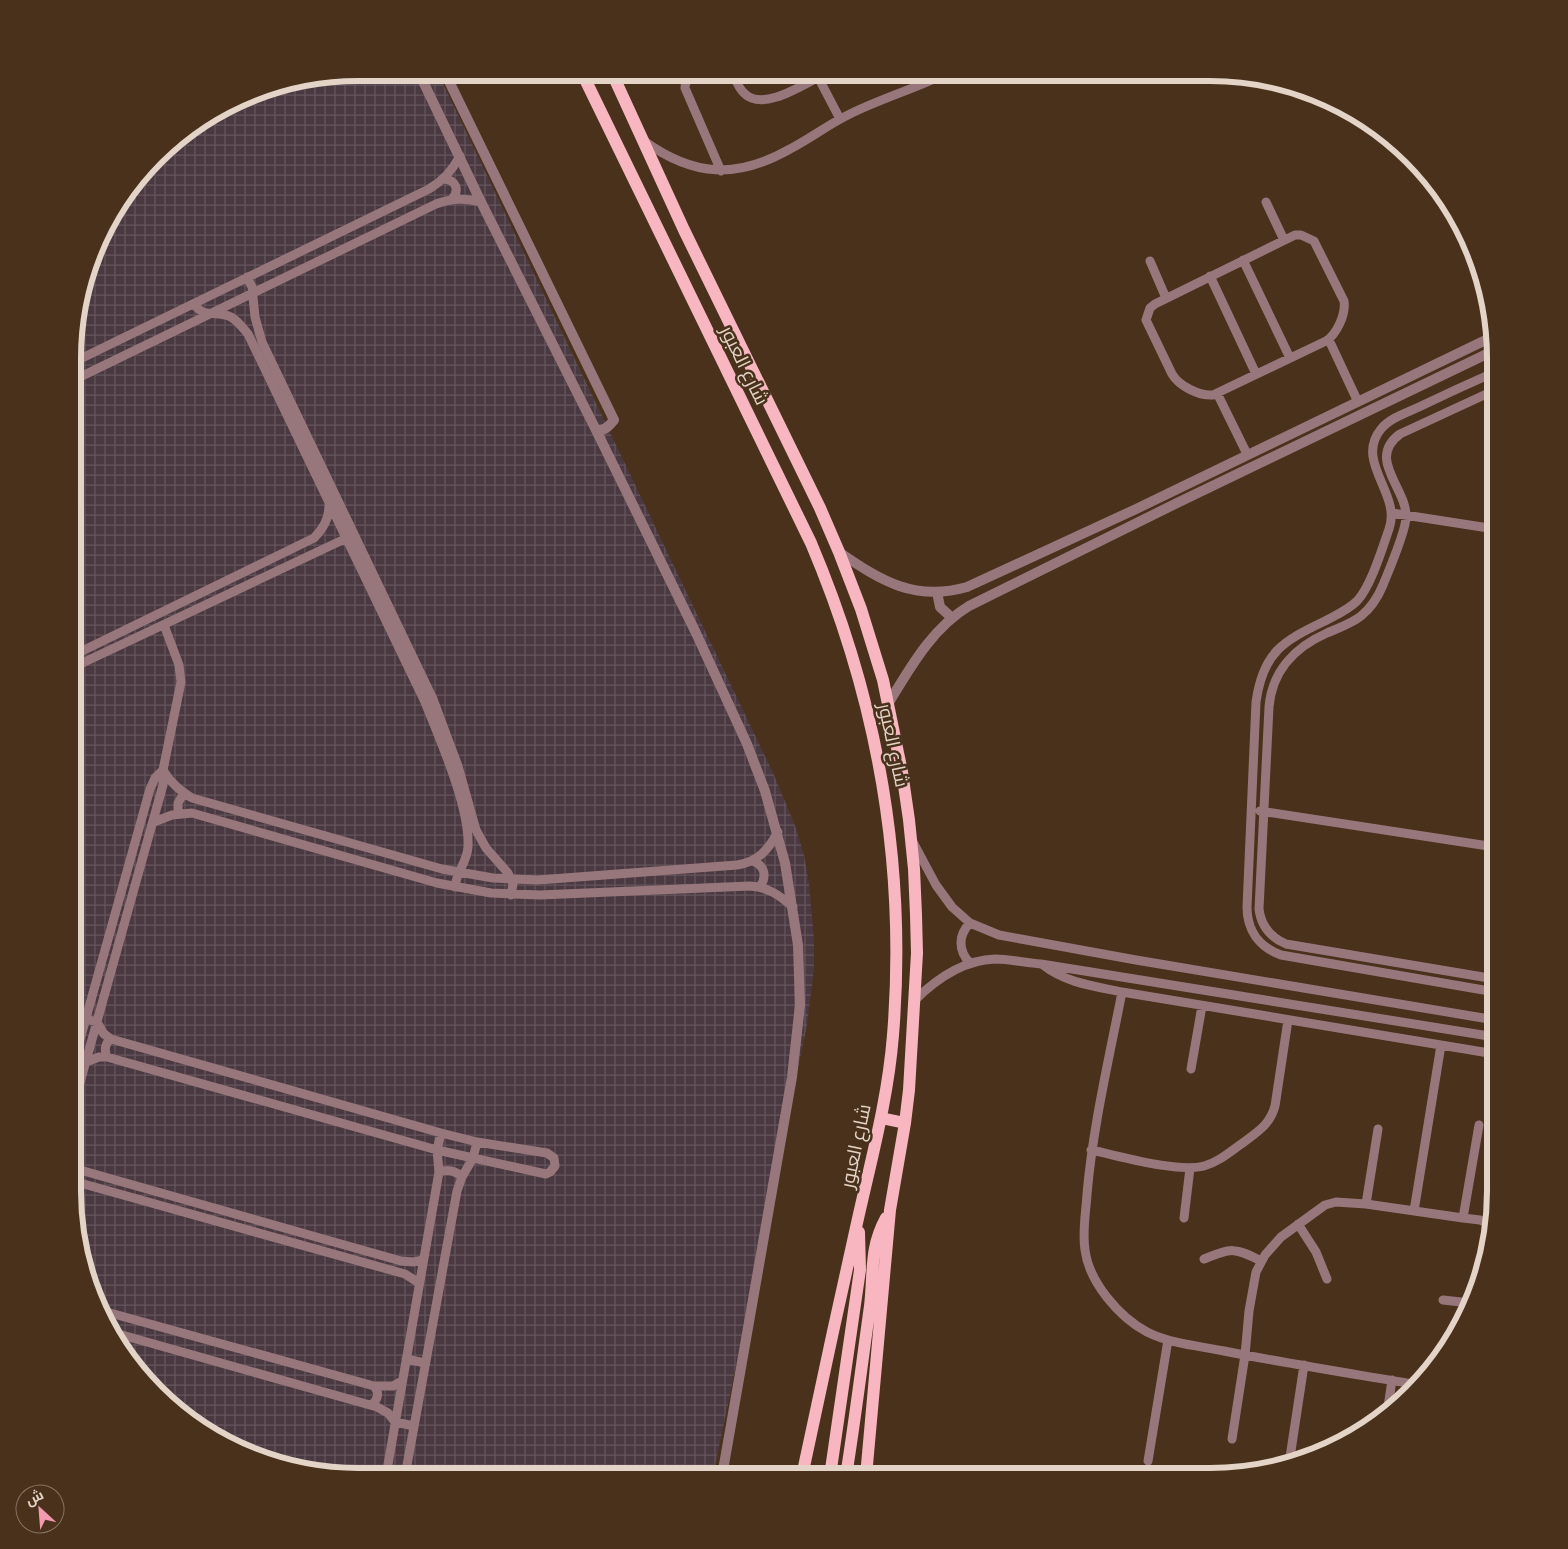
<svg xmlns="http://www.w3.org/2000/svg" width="1568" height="1549" font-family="Karla,Cairo,sans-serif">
<defs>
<pattern id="industrial-grid" width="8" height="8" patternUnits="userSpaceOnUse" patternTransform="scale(1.25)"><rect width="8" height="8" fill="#4b3942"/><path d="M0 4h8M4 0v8" fill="none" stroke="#65555c"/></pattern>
</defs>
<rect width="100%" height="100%" fill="#49311b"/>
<!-- industrial -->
<path fill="url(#industrial-grid)" d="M359,73H438L774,775L796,828L804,855L809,883L814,940V968L807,1025L713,1476H340L232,1447L170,1406L131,1364L88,1283L73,1209L78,303L111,216L170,143L266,88Z"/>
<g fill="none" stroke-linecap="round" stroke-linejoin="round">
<!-- minor -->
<path stroke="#98777c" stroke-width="9" d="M700,73C693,77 685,78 685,88L721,171
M733,74C736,81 739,89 745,94C764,112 805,83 825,74
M818,77L840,119
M644,141C694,177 737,179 790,149C811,138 829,124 850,114C880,99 914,89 945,74
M444,179C456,180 460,190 452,199
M1266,202L1284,240
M1295,235H1301L1314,241L1344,301C1346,314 1337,334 1326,341L1213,395C1199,396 1179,386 1172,374L1146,320L1150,308L1155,304Z
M1243,260L1290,358
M1150,261L1166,298
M1210,276L1256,374
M247,277L252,287L255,317L262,342L433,699L458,766L476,830L486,848L508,873L513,884L511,895
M194,304C204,319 217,310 231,317C238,321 243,328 248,334L425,702C440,740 470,807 468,847C467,863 456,872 455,887
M1329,340L1358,402
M78,360L429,189C443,181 452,171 460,156
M1495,372C1470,383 1444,395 1419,407C1406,413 1390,418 1381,429C1354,462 1402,494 1389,529C1382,549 1371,586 1357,601C1348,610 1336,615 1325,621C1283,641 1263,652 1256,702L1247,907C1247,930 1259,947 1281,955L1495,992
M78,378L436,204C452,198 465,198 481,202
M1495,390L1400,434C1366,459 1407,488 1406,517C1406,531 1389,570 1383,585C1378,597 1371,608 1361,616C1351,624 1338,628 1327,633C1295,647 1272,671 1269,707L1259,909C1261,926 1270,937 1286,944L1495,979
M1217,393L1247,454
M1392,513L1495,529
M76,654L314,538C323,529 329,519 329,506
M76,666L351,536
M163,770C171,783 179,790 192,798L442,869L493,878L538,880L737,865C758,862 768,850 778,832
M1260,811L1495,847
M178,814V803L184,793
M154,822L172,815L192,813L437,883L491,893L540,895L750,886C768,887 779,895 793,907
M913,842L936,885L952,907L970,923L999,935L1136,960L1495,1020
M753,861C765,866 767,876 760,887
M970,963C958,951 958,935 970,923
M1043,965C1066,983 1094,986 1122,992L1495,1054
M1122,992C1109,1059 1093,1126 1087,1194C1086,1212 1082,1232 1085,1250C1089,1282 1119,1317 1147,1332C1171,1344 1199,1346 1224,1351C1289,1364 1354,1374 1418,1385
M914,1001C936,979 963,960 995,959C1010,959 1026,963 1041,964L1495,1037
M107,1057C104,1050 105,1043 111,1039
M74,1061L150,789L155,778L163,770
M86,1062L99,1057H107L437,1150L546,1174L550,1172L555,1166L554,1158L547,1153L477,1142L441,1133L111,1039L104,1034L97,1022L86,1019
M1191,1069L1202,1006
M74,1104L163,785V770L181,682L179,665L164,625
M1091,1150C1120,1156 1177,1173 1204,1166C1219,1162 1231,1151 1244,1142C1259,1131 1270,1124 1275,1106L1288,1020
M73,1168L401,1261L413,1262L423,1260
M439,1172C448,1169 455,1170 462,1177
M73,1181L405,1274L419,1283
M1366,1204L1378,1129
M1414,1211L1441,1045
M1184,1218L1190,1168
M1463,1218L1479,1125
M1298,1224L1316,1252L1327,1279
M1204,1259C1232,1248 1234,1247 1261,1261
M1443,1300L1470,1303
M103,1311L374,1386H393L402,1381
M115,1333L377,1407L388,1413L395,1422L414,1426
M406,1359L425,1363
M371,1405C378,1400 380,1393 374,1386
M1387,1414L1392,1380
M1232,1439L1245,1355L1249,1311L1256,1272L1265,1255L1281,1237L1325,1205L1336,1202L1366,1204L1463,1218L1480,1220L1491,1225
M1148,1461L1168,1340
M1289,1464L1304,1365
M386,1471L406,1474
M386,1476L439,1172L437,1150L441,1133
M405,1476L457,1191L462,1177L473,1158L477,1142"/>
<!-- tertiary -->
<path stroke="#98777c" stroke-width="10" d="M419,73L481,202L596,430L696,633L747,744L765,791L785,863L798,945L800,1005L792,1077L722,1476
M445,73L614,420C609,426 605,431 596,430
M839,552C881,581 915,602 967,587L1134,510L1494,336
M937,592L940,607L952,618
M888,704C910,668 932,628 969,606L1177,503L1495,350"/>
<!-- primary -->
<path stroke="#f7b6c0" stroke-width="12" d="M582,73L811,543C878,701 907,863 893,1035C888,1099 871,1160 857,1223C838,1307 820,1392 802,1476
M612,73L684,230L820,508L839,552L861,609L883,680L902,772L909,820L914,869L916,915L917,953L909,1090L905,1123L890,1210L866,1476
M881,1118L905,1123
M830,1476L860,1270L859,1232
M846,1476C855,1420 862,1363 870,1306C874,1273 869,1249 886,1218"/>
</g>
<g text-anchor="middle" stroke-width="5" stroke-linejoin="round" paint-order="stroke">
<!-- street labels -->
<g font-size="19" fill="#e3d4c7" stroke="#49311b">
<text transform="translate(745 365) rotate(64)" y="7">شارع العبور</text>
<text transform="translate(894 745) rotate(78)" y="7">شارع العبور</text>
<text transform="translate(855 1146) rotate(-78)" y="7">شارع العبور</text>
</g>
</g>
<!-- crop -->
<path d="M0 0H1568V1549H0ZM358 81H1210A277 277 0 0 1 1487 358V1191A277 277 0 0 1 1210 1468H358A277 277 0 0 1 81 1191V358A277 277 0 0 1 358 81Z" fill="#49311b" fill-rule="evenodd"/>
<path fill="none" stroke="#e3d4c7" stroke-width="6" d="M358 81H1210A277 277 0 0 1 1487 358V1191A277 277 0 0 1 1210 1468H358A277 277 0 0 1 81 1191V358A277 277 0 0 1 358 81Z"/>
<!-- north arrow -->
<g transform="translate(40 1509) rotate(334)"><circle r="24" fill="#49311b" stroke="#877260"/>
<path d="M0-4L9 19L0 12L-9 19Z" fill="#f29aaf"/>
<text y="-8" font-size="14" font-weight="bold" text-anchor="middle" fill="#e3d4c7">ش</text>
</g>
</svg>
